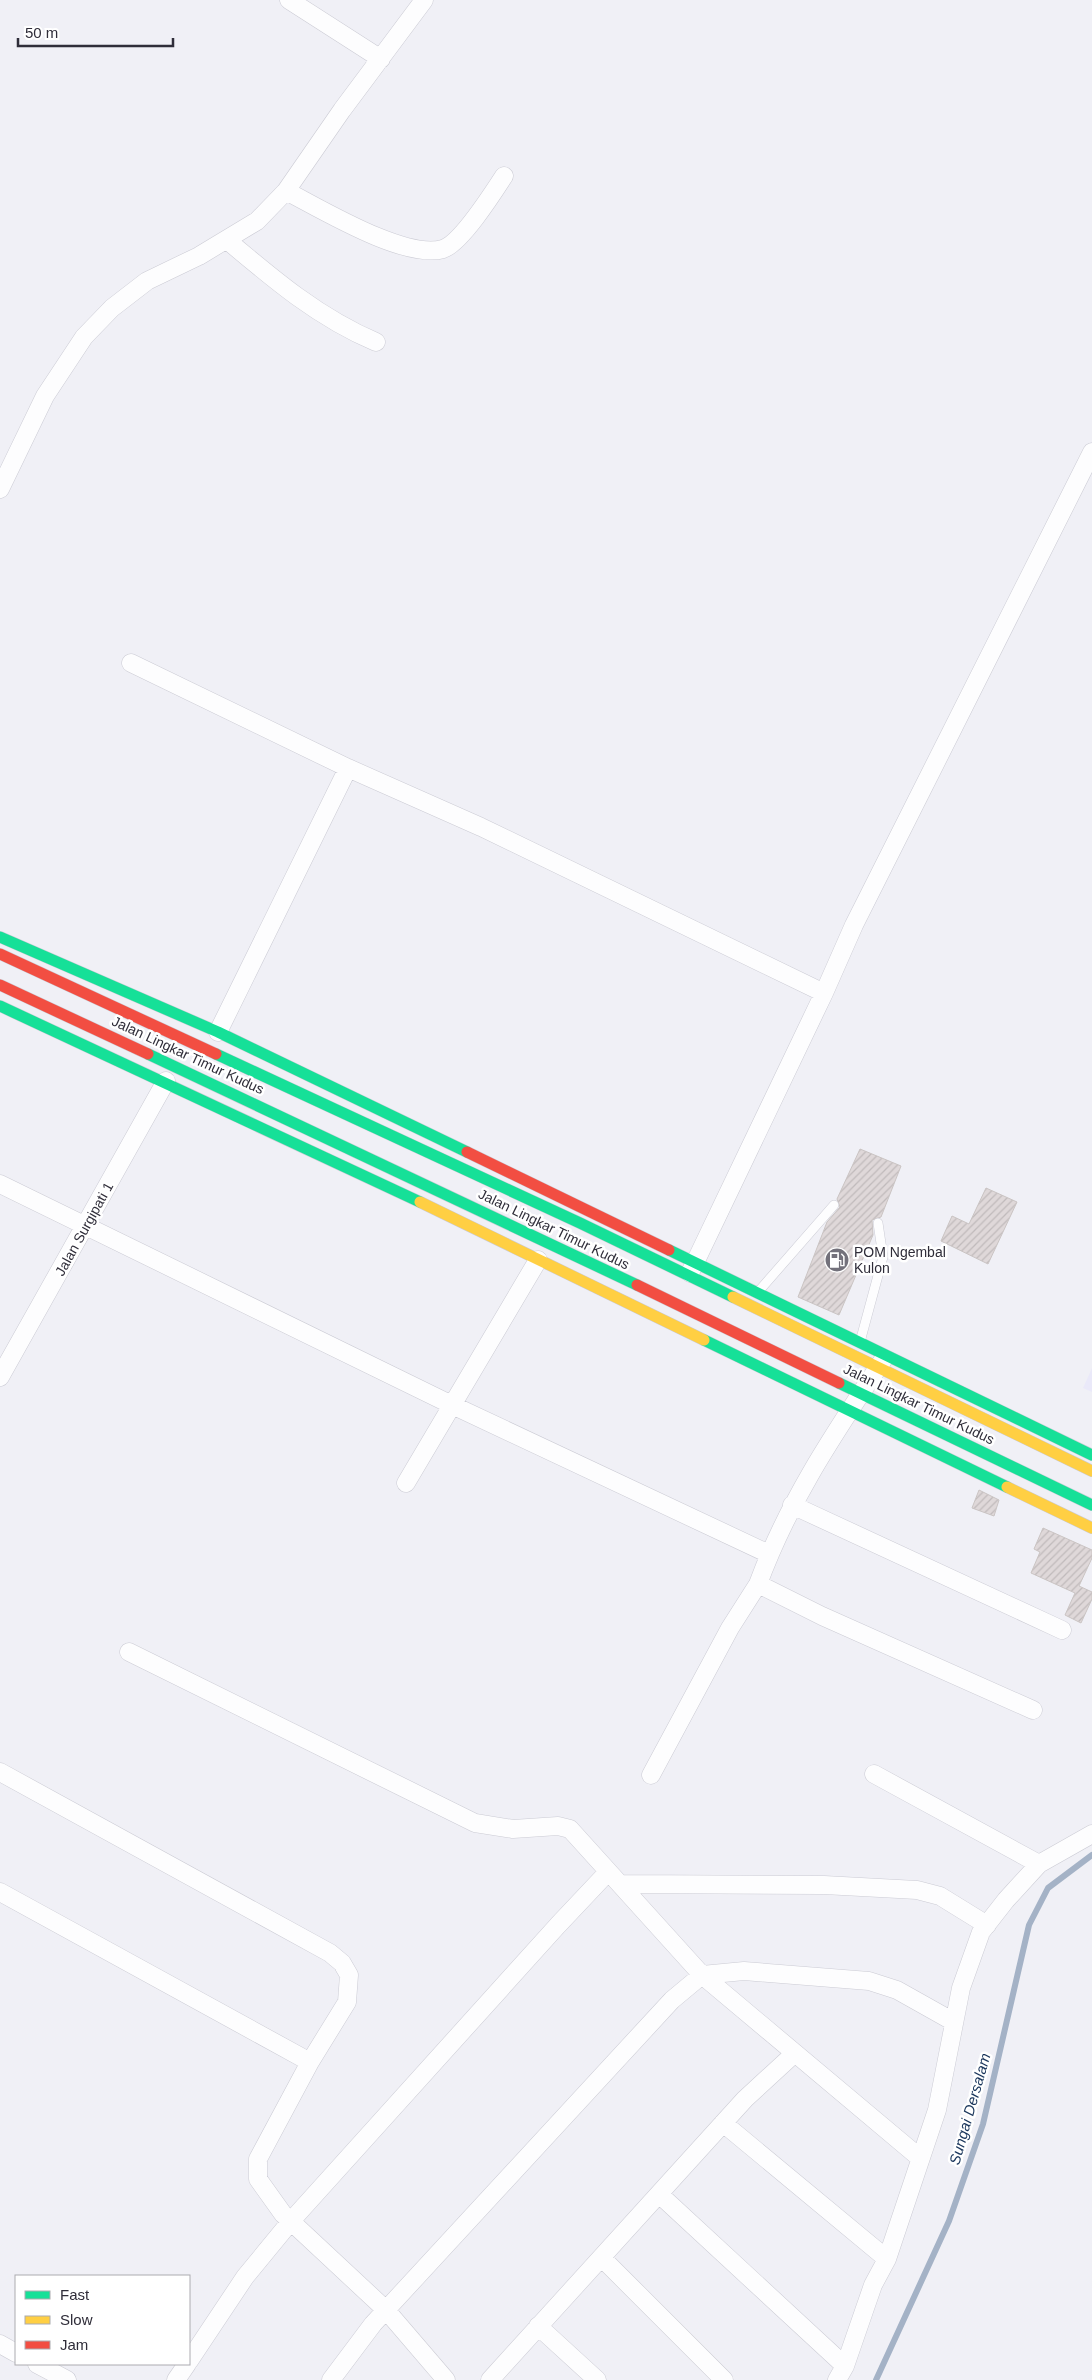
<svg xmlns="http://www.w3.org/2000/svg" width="1092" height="2380" font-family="Arial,sans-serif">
<defs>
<pattern id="building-hatch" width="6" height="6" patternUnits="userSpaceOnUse" patternTransform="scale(1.25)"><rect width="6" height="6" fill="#dfd8d9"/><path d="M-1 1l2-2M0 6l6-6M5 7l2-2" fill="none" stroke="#c0babb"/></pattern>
</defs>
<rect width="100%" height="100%" fill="#f0f0f6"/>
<!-- built -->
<path fill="#eae9f9" d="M1092,1368V1392L1083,1388Z"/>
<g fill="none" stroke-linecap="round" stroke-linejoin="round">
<!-- stream -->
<path stroke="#a4b2c6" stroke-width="6" d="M876,2380L949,2221L983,2124L1029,1925L1048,1888L1092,1855"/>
</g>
<!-- building -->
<path fill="url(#building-hatch)" stroke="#cac4c3" d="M860,1149L901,1166L881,1217L872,1220L873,1235L839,1315L798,1297L827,1222L840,1207L837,1199Z
M986,1188L1017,1202L988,1264L941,1241L952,1216L969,1224Z
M979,1490L999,1500L994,1516L972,1508Z
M1043,1528L1092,1550V1558L1079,1586L1092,1592V1599L1081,1623L1065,1615L1075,1593L1031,1573L1040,1552L1034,1549Z"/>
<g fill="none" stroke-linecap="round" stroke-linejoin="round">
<defs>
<path id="lane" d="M758,1292L834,1205
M860,1342L883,1257L878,1223"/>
<path id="street" d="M289,0L381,59
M286,191C321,209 405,260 443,249C461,243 493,193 504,176
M227,240C273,279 319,318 376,342
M0,489L45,396L84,337L112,308L147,281L199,256L257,221L286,191L342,110L424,0
M131,663L348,768L218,1032
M348,768L481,827L824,993L690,1273
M824,993L854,925L1092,452
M0,1184L452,1405L769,1554
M883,1360C834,1434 789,1500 758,1584L822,1616L1033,1710
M0,1377L166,1081
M406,1483L538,1260
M792,1505L1062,1630
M129,1652L475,1823L513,1829L558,1826L570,1829L702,1975L920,2158
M0,1772L330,1953L342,1963L349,1975L347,2002L310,2062L258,2159V2179L283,2214L386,2310L446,2380
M874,1774L1039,1864
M651,1775L730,1628L758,1584
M622,1884L824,1885L917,1890L940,1896L987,1925
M0,1892L310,2062
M723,2123L887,2259
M659,2194L845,2366
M602,2258L724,2380
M538,2326L597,2380
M0,2344L16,2353
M189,2361L245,2277L291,2221L558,1925L608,1872
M37,2364L67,2380
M176,2380L187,2364
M331,2380L373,2324L672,2000L702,1975L744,1971L869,1981L897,1990L954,2022
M490,2380L745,2099L795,2053
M837,2380L845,2366L873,2285L887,2259L937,2110L961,1988L981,1932L1006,1900L1039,1864L1092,1834"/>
<path id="fast" d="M0,937L218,1032L467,1152
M0,1006L420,1202
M148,1054L637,1285
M216,1054L580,1223L733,1297
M669,1250L1092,1455
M704,1340L1007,1487
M839,1383L1092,1505"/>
<path id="slow" d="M420,1202L704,1340
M733,1297L1092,1471
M1007,1487L1092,1528"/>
<path id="jam" d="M0,954L216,1054
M0,985L148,1054
M467,1152L669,1250
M637,1285L839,1383"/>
</defs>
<!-- lane casing -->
<use href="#lane" stroke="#cbcbd4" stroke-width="10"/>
<!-- street casing -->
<use href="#street" stroke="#cbcbd4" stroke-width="19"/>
<!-- fast casing -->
<use href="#fast" stroke="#cbcbd4" stroke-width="12"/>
<!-- slow casing -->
<use href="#slow" stroke="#cbcbd4" stroke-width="12"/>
<!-- jam casing -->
<use href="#jam" stroke="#cbcbd4" stroke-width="12"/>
<!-- lane -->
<use href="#lane" stroke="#fdfdfe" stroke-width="9"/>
<!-- street -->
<use href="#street" stroke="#fdfdfe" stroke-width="18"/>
<!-- fast -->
<use href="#fast" stroke="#16e098" stroke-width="11"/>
<!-- slow -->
<use href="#slow" stroke="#ffcf43" stroke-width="11"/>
<!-- jam -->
<use href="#jam" stroke="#f24e42" stroke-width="11"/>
</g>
<!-- icons -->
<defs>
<symbol id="fuel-disc" viewBox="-11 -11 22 22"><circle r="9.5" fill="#73717b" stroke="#fff"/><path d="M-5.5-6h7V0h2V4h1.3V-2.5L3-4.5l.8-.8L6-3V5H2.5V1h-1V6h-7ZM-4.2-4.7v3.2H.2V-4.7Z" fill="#fff"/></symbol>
</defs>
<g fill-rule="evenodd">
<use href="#fuel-disc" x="823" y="1246" width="28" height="28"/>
</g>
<g text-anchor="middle" stroke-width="5" stroke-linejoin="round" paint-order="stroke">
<!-- street labels -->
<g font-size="14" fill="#2f2d39" stroke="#fff">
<text transform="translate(188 1055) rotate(25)" y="5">Jalan Lingkar Timur Kudus</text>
<text transform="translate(84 1229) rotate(-61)" y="5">Jalan Surgipati 1</text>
<text transform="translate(554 1229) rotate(26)" y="5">Jalan Lingkar Timur Kudus</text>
<text transform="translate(919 1404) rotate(26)" y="5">Jalan Lingkar Timur Kudus</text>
</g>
<!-- poi labels -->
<g font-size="14" fill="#2f2d39" stroke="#fff" text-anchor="start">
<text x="854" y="1257">POM Ngembal<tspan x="854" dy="16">Kulon</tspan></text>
</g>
<!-- water labels -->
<g font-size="15" font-style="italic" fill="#18345a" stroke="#fff">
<text transform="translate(970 2109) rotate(-74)" y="5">Sungai Dersalam</text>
</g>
</g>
<!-- legend -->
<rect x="15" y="2275" width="175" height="90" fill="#ffffff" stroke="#acabb0"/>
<rect x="25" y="2291" width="25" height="8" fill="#16e098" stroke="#acabb0"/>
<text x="60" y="2300" font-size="15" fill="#2f2d39">Fast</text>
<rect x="25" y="2316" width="25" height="8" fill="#ffcf43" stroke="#acabb0"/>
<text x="60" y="2325" font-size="15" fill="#2f2d39">Slow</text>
<rect x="25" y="2341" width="25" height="8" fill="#f24e42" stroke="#acabb0"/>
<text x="60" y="2350" font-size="15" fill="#2f2d39">Jam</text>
<!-- scale -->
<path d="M18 38v8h155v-8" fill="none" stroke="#2f2d39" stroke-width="2.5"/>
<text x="25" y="38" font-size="15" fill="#2f2d39" stroke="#ffffff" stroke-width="4" paint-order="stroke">50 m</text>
</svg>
